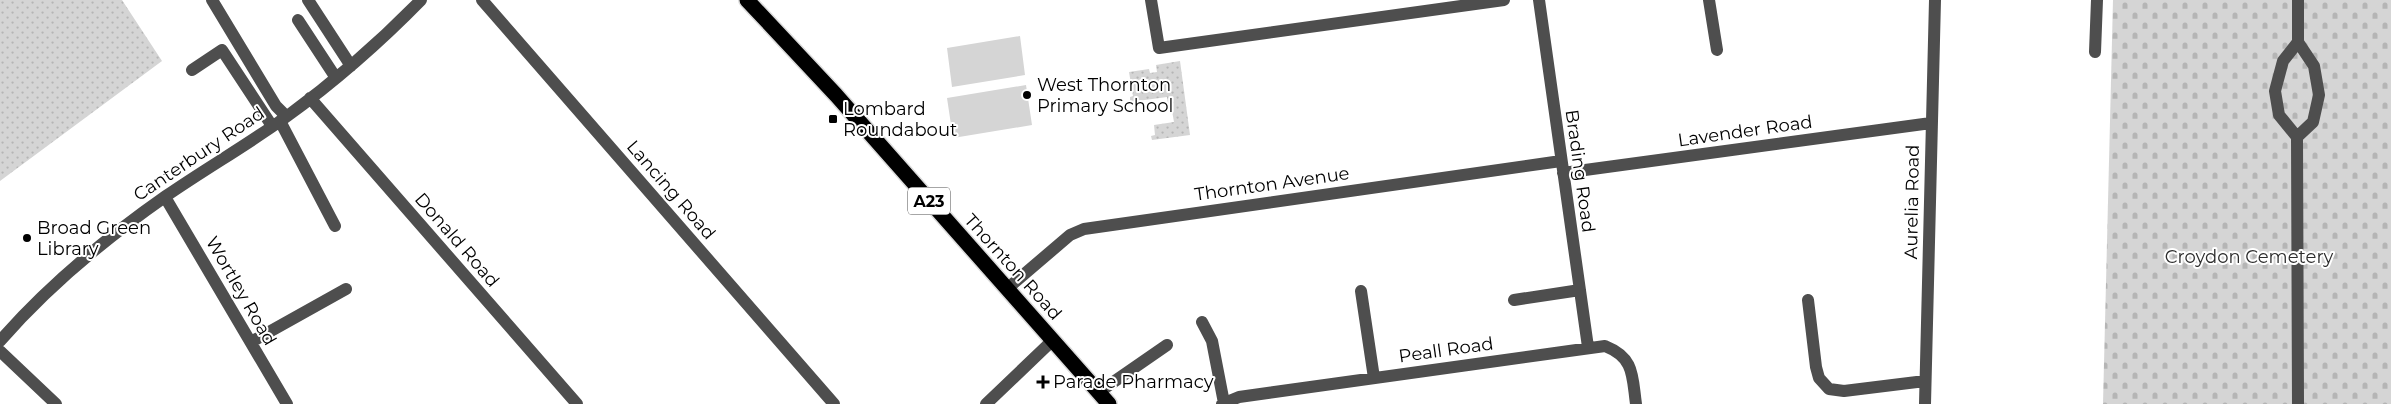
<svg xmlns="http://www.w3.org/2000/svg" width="2391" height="404" font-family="Montserrat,sans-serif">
<defs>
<pattern id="cemetery-stones" width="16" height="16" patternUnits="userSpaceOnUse" patternTransform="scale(1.25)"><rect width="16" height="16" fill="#d5d5d5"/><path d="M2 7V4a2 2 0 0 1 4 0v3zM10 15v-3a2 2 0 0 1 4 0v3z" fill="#b5b5b5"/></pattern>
<pattern id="park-dots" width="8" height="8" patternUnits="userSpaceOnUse" patternTransform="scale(1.25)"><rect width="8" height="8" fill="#d5d5d5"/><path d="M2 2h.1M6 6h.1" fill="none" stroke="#b5b5b5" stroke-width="1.8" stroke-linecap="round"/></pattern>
</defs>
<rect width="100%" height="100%" fill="#fff"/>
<!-- grass -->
<path fill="#d5d5d5" d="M1020,36L1025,75L952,87L947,48Z
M1026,85L1032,125L953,138L947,98Z"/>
<!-- cemetery -->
<path fill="url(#cemetery-stones)" d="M2113,0H2391V404H2103Z"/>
<!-- park -->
<path fill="url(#park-dots)" d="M0,0H122L162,61L0,181Z
M1180,61L1190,135L1152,140L1151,136L1155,135L1154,125L1174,122L1171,105H1168L1167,97L1130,102V97L1133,96L1129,72L1149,69L1150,73L1157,72L1156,65Z"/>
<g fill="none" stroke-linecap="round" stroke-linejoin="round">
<defs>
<path id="highway" d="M747,0L836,95L1109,404"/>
</defs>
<!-- highway casing -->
<use href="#highway" stroke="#dbdbdb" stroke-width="18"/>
<!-- minor -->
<path stroke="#4e4e4e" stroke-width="12" d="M212,0L276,106L286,116
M308,0L351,66
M482,0L834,404
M1151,0L1159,48L1504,0
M1539,0L1588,347
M1709,0L1717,50
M2298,0V42
M298,20L336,78
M2298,42L2314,66L2319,95L2313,122L2297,137L2279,115L2275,91L2283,61Z
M2095,52L2097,0
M192,70L222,50L272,126
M310,98L577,404
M280,121L335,226
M2297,137L2298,404
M1563,173L1931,123
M165,197L287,404
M1008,288L1070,235L1084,229L1561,161
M1361,291L1374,378
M1514,300L1580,290
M1808,300L1816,367L1819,378L1829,389L1844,391L1925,381
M1202,322L1212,341L1224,403
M0,341C48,286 106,238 166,196C205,169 247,145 286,117C334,82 379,43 421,0
M251,342L346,289
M0,351L56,404
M1099,392L1167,345
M986,404L1053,340
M1222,404L1239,397L1605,346C1635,358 1632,376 1636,404
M1925,404L1935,0"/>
<!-- highway -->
<use href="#highway" stroke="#000" stroke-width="15"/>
</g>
<!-- markers -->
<g fill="#000" stroke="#fff" stroke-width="2">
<circle cx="1027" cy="95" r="5"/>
<rect x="828" y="114" width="10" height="10" rx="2.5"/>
<circle cx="27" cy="238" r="5"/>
<path d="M1040.5 374.5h5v5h5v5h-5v5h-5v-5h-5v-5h5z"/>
</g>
<g text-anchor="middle" stroke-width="4" stroke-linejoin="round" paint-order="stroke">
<!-- shield labels -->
<rect fill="#fff" stroke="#4c4c4c" stroke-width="1" x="908" y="187.5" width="42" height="27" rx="4"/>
<g font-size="16" font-weight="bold" fill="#000">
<text x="929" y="207">A23</text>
</g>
<!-- poi labels -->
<g font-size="18" fill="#000" stroke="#fff" text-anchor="start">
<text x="1037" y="91">West Thornton<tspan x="1037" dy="21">Primary School</tspan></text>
<text x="843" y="115">Lombard<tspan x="843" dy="21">Roundabout</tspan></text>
<text x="37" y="234">Broad Green<tspan x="37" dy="21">Library</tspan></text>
<text x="1053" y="388">Parade Pharmacy</text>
</g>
<!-- street labels -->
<g font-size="18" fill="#000" stroke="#fff">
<text transform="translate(1745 131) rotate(-8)" y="6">Lavender Road</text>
<text transform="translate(199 154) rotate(-34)" y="6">Canterbury Road</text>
<text transform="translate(1580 171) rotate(82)" y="6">Brading Road</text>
<text transform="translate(1272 184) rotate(-8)" y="6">Thornton Avenue</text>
<text transform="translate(671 190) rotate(49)" y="6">Lancing Road</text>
<text transform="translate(1912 202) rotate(-89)" y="6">Aurelia Road</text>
<text transform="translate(457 240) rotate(49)" y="6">Donald Road</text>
<text transform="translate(1013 267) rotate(48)" y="6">Thornton Road</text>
<text transform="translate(241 291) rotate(60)" y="6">Wortley Road</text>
<text transform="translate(1446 350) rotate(-8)" y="6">Peall Road</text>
</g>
<!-- park labels -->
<g font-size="18" fill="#2c2c2c" stroke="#fff">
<text x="2249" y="263">Croydon Cemetery</text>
</g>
</g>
</svg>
